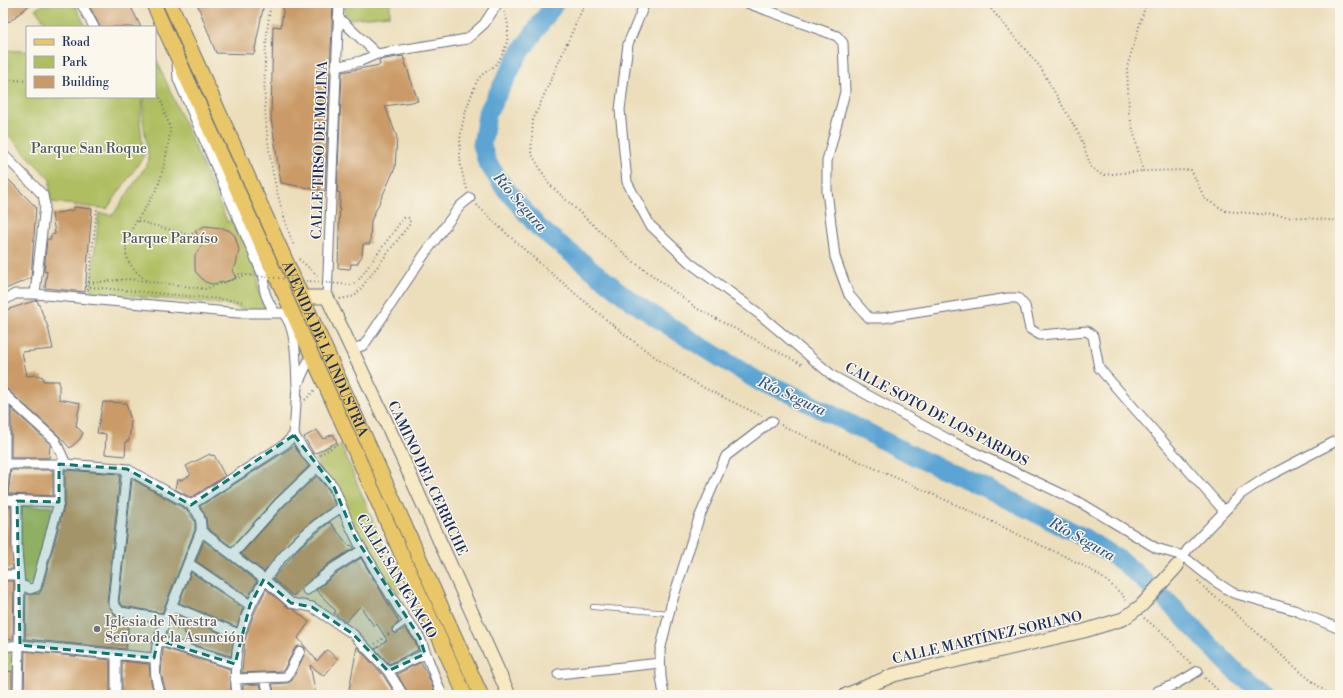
<svg xmlns="http://www.w3.org/2000/svg" width="1343" height="698" font-family="'Libre Bodoni',serif">
<rect width="100%" height="100%" fill="#fbf7ec"/>
<filter id="ink" filterUnits="userSpaceOnUse"><feTurbulence type="fractalNoise" baseFrequency=".025" numOctaves="2"/><feDisplacementMap in="SourceGraphic" scale="8" xChannelSelector="R" yChannelSelector="G"/><feConvolveMatrix kernelMatrix="1 2 1 2 8 2 1 2 1" color-interpolation-filters="sRGB"/></filter>
<filter id="wash" filterUnits="userSpaceOnUse"><feTurbulence type="fractalNoise" baseFrequency=".012" numOctaves="4" result="noise"/><feDisplacementMap in="SourceGraphic" scale="16" xChannelSelector="R" yChannelSelector="G"/><feGaussianBlur stdDeviation="0.9" result="paint"/><feColorMatrix in="noise" values="0 0 0 0 0 0 0 0 0 0 0 0 0 0 0 0 0 1.4 0 .05"/><feComposite in="paint" operator="in"/></filter>
<g filter="url(#wash)">
<rect width="100%" height="100%" fill="#ecdebb"/>
<!-- green -->
<path fill="#afbe60" stroke="#65765f" d="M345,3H390V15L350,19L345,12Z
M43,5H75L86,27H49L35,9Z
M3,50L27,51V97H143L140,122L144,156L107,209L50,202V180L3,129Z
M155,56L228,223L234,216L258,272V290L265,309L246,310L230,305L90,292L99,213L113,215L149,161L143,120L144,97H155Z
M341,445L403,591L397,593L360,540L315,459Z
M20,506L53,507L34,583L28,585L23,583L21,569Z
M14,648V671L3,672V649Z"/>
<g fill="none" stroke-linecap="round" stroke-linejoin="round">
<!-- river -->
<path stroke="#5ca4d3" stroke-width="19" d="M555,3L517,57L487,114L482,145L487,162L503,186L538,227L630,300L683,335L758,381L785,391L920,459L986,488L1083,537L1123,562L1169,603L1238,674L1268,695"/>
</g>
<g id="blocks">
<!-- building -->
<path fill="#ca9b68" d="M3,3H32L9,22L3,15Z
M88,3H129L141,27H100Z
M197,3H264L254,54L216,53Z
M284,3H333L325,191L281,183L271,118L273,26L281,27Z
M403,56L418,101L385,106L397,137L395,168L371,221L370,244H363L362,256L357,264H351L350,269L338,268L340,193L337,192L342,72L380,65L379,60Z
M3,174L36,207L31,278L3,290V236L5,215L3,214Z
M74,207L92,209L85,292L45,288L47,271L44,272L47,239H51V235L55,234L52,214L74,210Z
M205,226L223,228L230,231L235,236L239,250L236,265L232,270L236,278L225,282L212,284L205,282L195,271V255L202,245L195,230Z
M37,300L48,327L53,349L22,352L27,376L36,375L43,377V381H59V399L80,403L76,426L83,433L80,439L70,448L59,436L7,389L3,387V311Z
M103,402L126,403L131,421L129,441H126L125,456L105,454L106,434L97,433Z
M11,408L50,444L49,458H11Z
M317,430L323,439L333,434L337,442L314,454L304,437Z
M294,446L309,466L275,499L232,547L207,528L206,518L200,506Z
M210,454L211,456L214,455L225,476L191,498L175,489L177,480H181L191,475L186,466Z
M11,470H53V496L8,494Z
M65,470L120,474L107,602L116,616L129,620L126,649L25,639L26,594H39L42,589L65,503Z
M317,476L329,490L335,505L315,519L293,538L264,572L241,554L283,507Z
M132,479L187,510L195,521V530L162,613L123,606L119,601Z
M3,506H11L13,569H3Z
M330,522L349,546L351,545L354,548L328,564L293,596L273,579L301,546Z
M204,541L257,581L249,597L196,561Z
M361,558L399,622L392,628V632L396,634L405,628L415,641L418,650L389,664L375,649L387,640L377,624L374,626L360,606L346,622L334,613L336,611L316,590L336,574Z
M191,572L243,608L237,627L179,603Z
M3,581H14V584L13,639L3,640Z
M266,589L287,607L293,609L309,622L298,638L317,661L327,650L338,659L324,676L310,665L316,695H275L272,684L288,683L292,680L305,653V648L302,646L295,648L283,671L242,673L245,639L254,614Z
M175,614L234,638L231,656L184,642L187,634L184,633L185,629L171,624Z
M357,647L383,675L396,695H348Z
M163,648L230,669L231,695H167L161,674Z
M25,651L110,660V695H24Z
M122,661L149,664L151,682L155,695H122Z
M421,662L428,676L436,695H409L397,674Z
M12,671V695H3V672Z
M260,684L263,695H243V685Z"/>
</g>
</g>
<g filter="url(#ink)">
<use href="#blocks" fill-opacity="0" stroke="#646c7f" stroke-width="1"/>
<g fill="none" stroke-linecap="round" stroke-linejoin="round">
<defs>
<path id="lane" d="M593,607L669,613
M395,630L407,621"/>
<path id="street" d="M81,3L94,27
M645,3L628,44L620,110L627,182L650,225L690,263L758,313L833,376L955,443L1081,503L1156,548L1183,556L1213,580L1233,593L1294,610L1340,629
M747,3L837,36L843,43L845,92L827,161V191L835,257L849,295L869,318H883L1008,298H1018L1025,306L1030,329L1040,335L1087,331L1093,336L1099,368L1224,511
M338,17L377,54
M177,63L178,79L264,278
M336,67L361,61L377,54L467,39L484,24L498,3
M3,154L43,195L45,205L35,294
M267,274C259,287 268,301 275,313
M327,297L339,3
M3,301L15,294H35L238,313H283C297,327 296,366 297,386
M351,350L364,345L424,255L460,206L470,198
M3,393L55,440L66,464
M294,435L307,455L334,487L348,522L359,544L401,612L420,638L442,695
M3,464H66L119,468L127,469L191,505C199,513 202,519 201,531L158,640C154,659 153,677 161,695
M127,469L113,603L120,612L165,619
M3,492L5,465V395
M3,500L59,502
M17,501V551L20,584L30,589L36,587L59,502V464
M191,505L285,444L294,435L297,386L311,355
M201,531L264,579L291,603L312,607L353,634L388,671L403,695
M233,554L279,503L317,467
M1181,559L1188,549L1241,494L1265,478L1340,439
M188,563L250,605
M3,575H19
M307,590L332,569L362,550
M171,606L241,635
M158,640L235,664
M3,647L20,645L154,658
M388,671L425,654
M558,674L660,663
M235,679L287,677L300,651
M265,679L269,695
M18,695L20,584
M116,695V654
M237,695C226,616 277,547 342,507
M664,695L661,677L660,651L671,605L699,518L726,456L772,421
M1155,695L1158,691L1176,684L1198,671"/>
<path id="secondary" d="M302,297H327L386,422L509,695
M846,695L894,675L1084,631L1123,619L1141,606L1177,566"/>
<g id="primary">
<path d="M153,3L465,695"/>
<path id="s1" d="M170,3L481,695"/>
</g>
</defs>
<!-- lane casing -->
<use href="#lane" stroke="#646c7f" stroke-width="6"/>
<!-- street casing -->
<use href="#street" stroke="#646c7f" stroke-width="11"/>
<!-- secondary casing -->
<use href="#secondary" stroke="#646c7f" stroke-width="15"/>
<!-- primary casing -->
<use href="#primary" stroke="#646c7f" stroke-width="16"/>
<!-- path -->
<path stroke="#646c7f" stroke-width="2" stroke-dasharray="1 3" stroke-linecap="butt" d="M271,3C258,85 264,168 294,246
M585,3L533,120L531,153L549,184L630,259L698,309L803,365
M986,3L1040,67L1080,136L1091,167L1102,175L1143,171
M1144,3L1145,7L1127,67L1129,113L1143,171L1191,170L1205,199L1226,211L1340,221
M3,79L27,81
M467,189C455,157 459,125 472,94C474,89 476,81 480,77C484,72 492,69 496,64C508,49 512,29 504,12
M477,205C506,235 539,262 571,290C611,324 652,358 697,384C718,395 741,406 762,416
M138,221L189,235L196,232
M299,259L318,276
M235,276L241,273L246,275
M146,280C103,249 140,222 157,188C162,178 169,144 170,131C170,125 167,119 165,114C163,106 162,97 155,92
M89,283L128,279L177,285
M90,287L241,301L244,304
M88,290L97,208
M340,299L355,296L409,225L410,222L409,218H404L402,220L357,282
M305,400L315,390
M781,425C861,464 944,497 1023,537C1059,554 1103,570 1128,602
M320,455L339,443
M1198,581C1209,594 1222,601 1235,613C1266,641 1296,670 1330,695
M1144,618L1165,635L1192,665
M375,644L389,634
M1205,678L1223,695"/>
<!-- lane -->
<use href="#lane" stroke="#fff" stroke-width="4.5"/>
<!-- street -->
<use href="#street" stroke="#fff" stroke-width="9"/>
<!-- secondary -->
<use href="#secondary" stroke="#f6e9c3" stroke-width="13"/>
<!-- primary -->
<use href="#primary" stroke="#e9c769" stroke-width="14"/>
<!-- path-bridge -->
<path stroke="#646c7f" stroke-width="2" stroke-dasharray="1 3" stroke-linecap="butt" d="M177,285L205,289L246,275L350,285L357,282"/>
</g>
</g>
<!-- marked area -->
<path fill="#0f766e" fill-opacity="0.2" stroke="#0f766e" stroke-width="3" stroke-dasharray="8 5" stroke-linejoin="round" d="M294,435L334,487L355,537L420,638L425,654L388,671L353,634L312,607L291,603L264,579L250,605L235,664L158,640L154,658L20,645L17,501L59,502V464L127,469L191,505Z"/>
<!-- markers -->
<circle fill="#6b7280" stroke="#fbf7ec" stroke-width="1.5" cx="97" cy="629" r="4"/>
<g text-anchor="middle" stroke-width="3" stroke-linejoin="round" paint-order="stroke">
<!-- park labels -->
<g font-size="14" fill="#475a5f" stroke="#fbf7ec">
<text x="89" y="153">Parque San Roque</text>
<text x="170" y="243">Parque Paraíso</text>
</g>
<!-- street labels -->
<g font-size="14" fill="#1b2f5e" stroke="#fbf7ec">
<text transform="translate(319 150) rotate(-88)" y="5">CALLE TIRSO DE MOLINA</text>
<text dy="5" stroke="none"><textPath href="#s1" startOffset="379">AVENIDA DE LA INDUSTRIA</textPath></text>
<text transform="translate(937 414) rotate(28)" y="5">CALLE SOTO DE LOS PARDOS</text>
<text transform="translate(428 478) rotate(65)" y="5">CAMINO DEL CERRICHE</text>
<text transform="translate(397 576) rotate(59)" y="5">CALLE SAN IGNACIO</text>
<text transform="translate(987 637) rotate(-13)" y="5">CALLE MARTÍNEZ SORIANO</text>
</g>
<!-- worship labels -->
<g font-size="14" fill="#5b616d" stroke="#fbf7ec" text-anchor="start">
<text x="105" y="626">Iglesia de Nuestra<tspan x="105" dy="16">Señora de la Asunción</tspan></text>
</g>
<!-- water labels -->
<g font-size="15" font-style="italic" fill="#325887" stroke="#fbf7ec">
<text transform="translate(520 202) rotate(49)" y="5">Río Segura</text>
<text transform="translate(792 396) rotate(25)" y="5">Río Segura</text>
<text transform="translate(1082 539) rotate(29)" y="5">Río Segura</text>
</g>
</g>
<!-- margin -->
<rect width="1343" height="698" fill="none" stroke="#fbf7ec" stroke-width="16"/>
<!-- legend -->
<rect x="26" y="26" width="130" height="72" fill="#fbf7ec" stroke="#a1a7b3"/>
<rect x="34" y="39" width="20" height="6" fill="#e9c769" stroke="#a1a7b3"/>
<text x="62" y="46" font-size="12" fill="#1b2f5e">Road</text>
<rect x="34" y="56" width="20" height="12" fill="#afbe60" stroke="#a1a7b3"/>
<text x="62" y="66" font-size="12" fill="#1b2f5e">Park</text>
<rect x="34" y="76" width="20" height="12" fill="#ca9b68" stroke="#a1a7b3"/>
<text x="62" y="86" font-size="12" fill="#1b2f5e">Building</text>
</svg>
